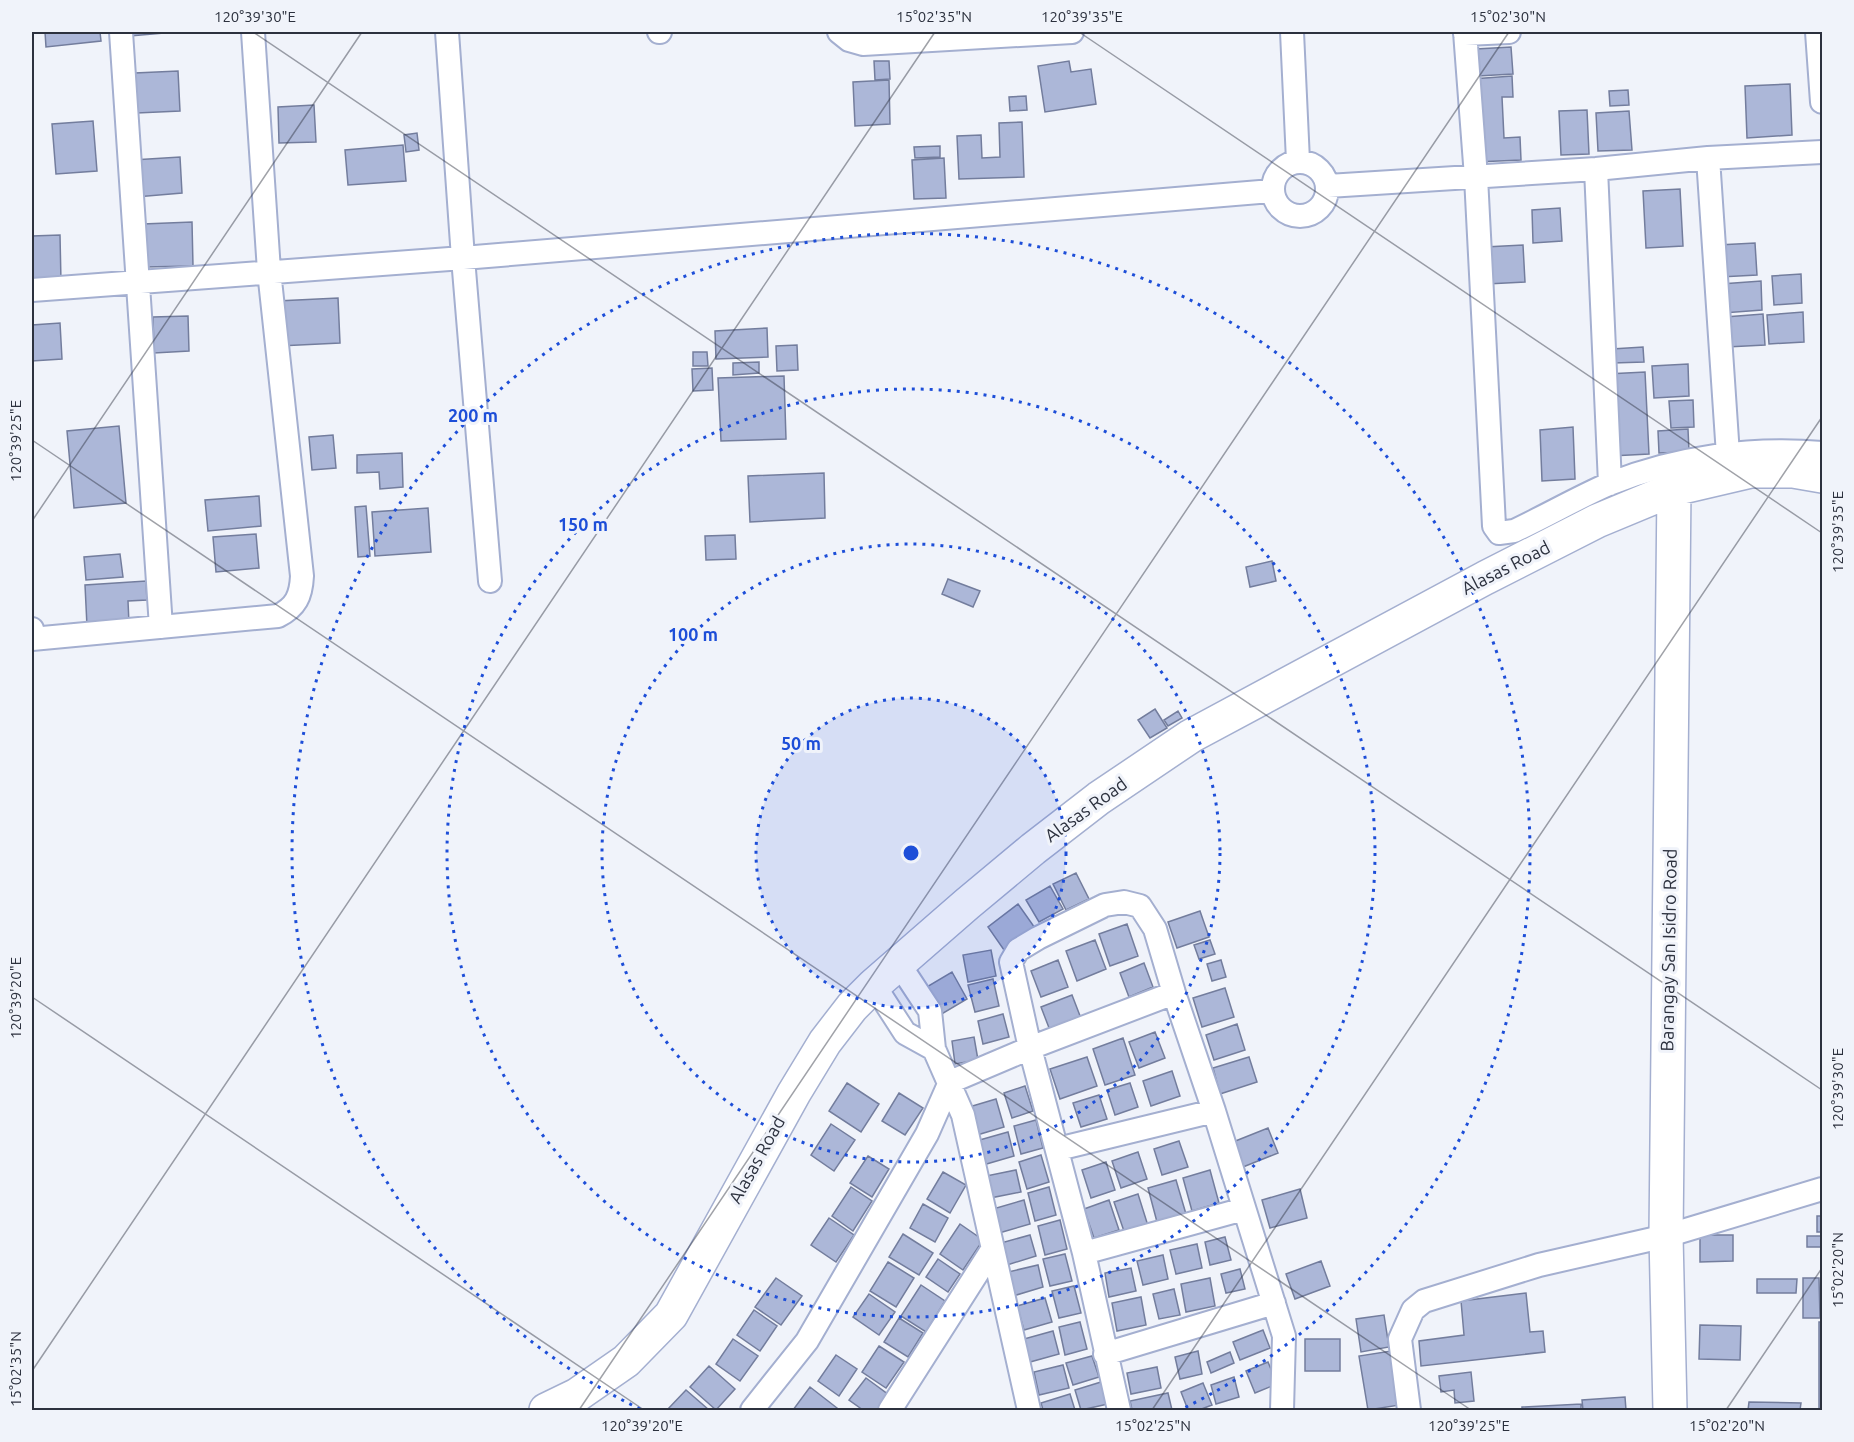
<svg xmlns="http://www.w3.org/2000/svg" width="1854" height="1442" font-family="Ubuntu,sans-serif">
<rect width="100%" height="100%" fill="#f0f3fa"/>
<!-- building -->
<path fill="#acb7d8" stroke="#737d9d" stroke-width="1.5" d="M45,32H100L101,41L46,47Z
M129,32H176L130,36Z
M1511,47L1513,74L1478,76L1476,49Z
M874,61H889L890,79L875,80Z
M1069,61L1071,72L1091,69L1096,104L1045,112L1038,66Z
M178,71L180,111L137,113L135,73Z
M1512,76L1513,97H1502L1504,138L1520,137L1521,160L1476,162L1472,79Z
M889,80L890,124L855,126L853,82Z
M1790,84L1792,135L1747,138L1745,86Z
M1628,90L1629,105L1610,106L1609,91Z
M1026,96L1027,110L1010,111L1009,97Z
M314,105L316,142L279,143L278,107Z
M1587,110L1589,154L1561,155L1559,111Z
M1629,111L1632,150L1598,151L1596,113Z
M93,121L97,171L56,174L52,124Z
M1022,122L1024,177L959,179L957,136L981,135L982,158L1000,157L999,123Z
M417,133L419,150L406,152L404,135Z
M403,145L406,181L348,185L345,150Z
M940,146V157L915,158L914,147Z
M180,157L182,193L136,197L133,160Z
M944,158L946,198L914,199L912,160Z
M1680,189L1683,246L1646,248L1643,191Z
M1560,208L1562,241L1533,243L1532,210Z
M192,222L193,266L144,267L143,224Z
M60,235L61,282H32V236Z
M1755,243L1757,275L1720,277L1718,245Z
M1523,245L1525,282L1487,284L1485,247Z
M1801,274L1802,303L1774,305L1772,276Z
M1761,281L1762,310L1723,313L1721,284Z
M338,298L340,343L279,346L277,301Z
M1803,312L1804,342L1769,344L1767,315Z
M1763,314L1765,345L1727,347L1725,317Z
M188,316L189,351L154,353L153,317Z
M60,323L62,359L32,361V325Z
M767,328L768,357L716,359L715,331Z
M797,345L798,370L777,371L776,346Z
M1643,347L1644,362L1613,363L1612,349Z
M693,352H707L708,366H693Z
M759,362V373L733,375V363Z
M1688,364L1689,396L1654,398L1652,366Z
M712,368L713,390L693,391L692,369Z
M1645,372L1649,454L1611,456L1607,374Z
M784,376L786,439L721,441L718,378Z
M1693,400L1694,427L1671,428L1669,401Z
M119,426L126,503L74,508L67,431Z
M1573,427L1575,479L1542,481L1540,430Z
M1688,429L1689,452L1659,453L1658,431Z
M333,435L336,468L312,470L309,437Z
M402,453L403,487L380,489L379,472L357,473V455Z
M824,473L825,518L750,522L748,476Z
M259,496L261,526L208,531L205,500Z
M366,506L370,556L358,557L355,507Z
M428,508L431,552L375,556L372,512Z
M256,534L259,568L216,572L213,537Z
M735,535L736,559L706,560L705,536Z
M120,554L123,577L86,580L84,557Z
M1272,561L1276,581L1250,587L1246,567Z
M948,579L980,591L973,607L942,594Z
M146,581L147,600L128,601L129,624L87,626L85,585Z
M1155,709L1167,728L1150,738L1138,720Z
M1178,711L1182,718L1168,726L1164,720Z
M1076,873L1089,899L1066,910L1053,884Z
M1050,886L1063,909L1039,922L1026,900Z
M1018,904L1035,928L1004,950L988,927Z
M1200,911L1209,937L1177,948L1168,922Z
M1127,924L1138,956L1110,966L1099,934Z
M1095,940L1106,969L1077,981L1066,951Z
M1210,940L1215,954L1199,959L1194,945Z
M991,950L996,976L968,982L963,955Z
M1058,960L1068,987L1041,997L1031,971Z
M1221,960L1226,977L1212,981L1207,964Z
M1144,963L1153,987L1129,997L1120,973Z
M952,972L967,999L940,1015L925,988Z
M993,979L999,1006L975,1012L968,985Z
M1225,988L1234,1017L1202,1027L1193,998Z
M1072,995L1082,1021L1051,1033L1041,1007Z
M1003,1014L1009,1037L983,1044L978,1021Z
M1237,1024L1245,1050L1214,1060L1206,1035Z
M1155,1032L1165,1058L1139,1068L1129,1042Z
M974,1037L978,1060L955,1064L952,1041Z
M1123,1038L1135,1075L1105,1085L1093,1049Z
M1087,1057L1097,1086L1060,1099L1050,1069Z
M1249,1057L1257,1082L1220,1094L1213,1068Z
M1172,1071L1180,1096L1151,1106L1143,1081Z
M847,1083L879,1104L861,1132L829,1111Z
M1130,1083L1138,1107L1115,1115L1107,1090Z
M1025,1086L1033,1111L1012,1118L1004,1093Z
M899,1093L923,1108L905,1135L882,1121Z
M1099,1095L1107,1119L1081,1127L1073,1103Z
M996,1099L1004,1127L977,1135L969,1107Z
M1036,1120L1043,1148L1021,1154L1014,1126Z
M831,1124L855,1140L834,1171L811,1155Z
M1268,1128L1278,1153L1243,1167L1233,1142Z
M1008,1132L1014,1156L983,1165L976,1141Z
M1179,1141L1188,1167L1162,1175L1154,1149Z
M1138,1152L1147,1179L1121,1188L1112,1161Z
M1041,1155L1049,1182L1027,1189L1019,1162Z
M868,1156L889,1169L872,1197L850,1183Z
M1106,1162L1115,1190L1091,1198L1082,1170Z
M1016,1170L1021,1192L990,1198L986,1176Z
M1210,1170L1219,1203L1192,1211L1183,1178Z
M943,1172L966,1185L950,1213L927,1199Z
M1176,1180L1186,1214L1157,1222L1148,1188Z
M851,1187L872,1201L853,1231L832,1216Z
M1049,1187L1056,1215L1035,1221L1028,1193Z
M1300,1189L1307,1218L1270,1228L1262,1200Z
M1138,1194L1149,1229L1126,1237L1114,1202Z
M1024,1200L1030,1224L999,1233L993,1209Z
M1109,1200L1119,1230L1094,1238L1084,1209Z
M923,1204L948,1218L935,1242L910,1228Z
M1817,1216H1822V1232H1817Z
M829,1218L854,1235L836,1262L811,1245Z
M1060,1220L1067,1249L1045,1255L1038,1226Z
M960,1224L983,1240L963,1270L940,1254Z
M903,1234L933,1253L919,1275L889,1257Z
M1030,1235L1036,1256L1007,1265L1001,1243Z
M1700,1235H1733V1261L1700,1262Z
M1807,1236H1822V1247H1807Z
M1225,1237L1231,1260L1210,1265L1205,1242Z
M1197,1244L1202,1268L1176,1274L1170,1250Z
M1065,1254L1072,1281L1050,1286L1043,1259Z
M1163,1255L1168,1279L1143,1285L1137,1261Z
M938,1259L960,1274L948,1292L926,1277Z
M1321,1261L1330,1286L1295,1299L1286,1274Z
M888,1262L914,1278L896,1307L870,1291Z
M1038,1265L1043,1287L1013,1296L1008,1272Z
M1131,1268L1136,1291L1109,1297L1105,1273Z
M1240,1269L1245,1289L1226,1293L1221,1274Z
M776,1278L802,1296L781,1325L755,1307Z
M1210,1278L1215,1306L1186,1312L1181,1284Z
M1803,1278H1819L1820,1318H1803Z
M1757,1279H1797L1796,1293H1757Z
M921,1285L945,1301L926,1332L901,1316Z
M1074,1286L1081,1313L1059,1318L1052,1291Z
M1174,1289L1180,1315L1159,1319L1153,1294Z
M1526,1293L1530,1332L1543,1331L1545,1352L1421,1366L1419,1341L1464,1335L1461,1301Z
M869,1294L895,1312L879,1335L853,1317Z
M1141,1297L1146,1325L1117,1331L1112,1303Z
M1045,1298L1052,1322L1024,1330L1017,1306Z
M754,1310L777,1326L760,1351L737,1335Z
M1384,1315L1389,1347L1361,1352L1356,1319Z
M899,1318L923,1333L908,1357L884,1342Z
M1080,1322L1087,1349L1065,1355L1059,1327Z
M1819,1322H1822V1410H1819Z
M1700,1325L1741,1326L1740,1360L1699,1359Z
M1263,1330L1270,1348L1240,1360L1233,1342Z
M1053,1331L1059,1354L1030,1362L1024,1339Z
M733,1339L758,1356L740,1381L716,1364Z
M1305,1339H1340V1371H1305Z
M879,1346L904,1362L886,1388L862,1372Z
M1198,1351L1202,1374L1180,1379L1175,1357Z
M1391,1351L1400,1405L1368,1410L1359,1356Z
M1230,1352L1234,1363L1211,1373L1207,1362Z
M836,1355L857,1369L839,1396L818,1381Z
M1092,1356L1099,1377L1073,1385L1066,1363Z
M1268,1362L1277,1384L1255,1393L1246,1371Z
M1063,1365L1069,1388L1039,1395L1034,1372Z
M709,1366L735,1389L716,1410L690,1387Z
M1157,1367L1161,1388L1131,1394L1127,1373Z
M1471,1372L1474,1401L1455,1403L1454,1390L1441,1392L1439,1376Z
M1234,1377L1239,1397L1216,1404L1211,1385Z
M866,1378L889,1395L878,1410H863L849,1400Z
M1101,1382L1108,1404L1081,1410L1075,1390Z
M1203,1383L1212,1405L1199,1410H1188L1181,1392Z
M810,1387L837,1408L835,1410H793Z
M686,1390L709,1410H667Z
M1168,1393L1172,1410H1132L1130,1401Z
M1070,1394L1075,1410H1043L1041,1403Z
M1625,1397L1626,1410H1583L1582,1400Z
M1749,1402L1801,1403L1800,1410H1748Z
M1581,1404V1410H1522V1407Z"/>
<g fill="none" stroke-linecap="round" stroke-linejoin="round">
<defs>
<path id="street" d="M121,32L161,627
M447,32L463,258L490,581
M659,32H660
M839,32L849,40L863,44L1072,32
M1292,32L1298,161
M1465,32L1476,177L1494,526L1499,533L1514,531C1546,516 1577,498 1609,484C1676,457 1752,447 1822,453
M1817,32L1822,102
M1465,34L1509,32
M1708,158L1728,455
M1273 189a27 27 0 1 1 54 0a27 27 0 1 1-54 0Z
M1596,169L1610,484
M1328,186L1596,169L1708,158L1822,152
M32,290L463,258L1272,191
M32,629V639L278,616C296,607 301,596 302,576L269,271L253,32
M899,964L930,1011L934,1049L963,1115L1029,1410
M874,985L905,1033L934,1049
M1058,1149L1214,1111
M1084,1253L1244,1209
M1105,1354L1274,1303
M752,1410L807,1341L927,1134L950,1082L1030,1048L1174,993
M890,1410L992,1250
M1119,1410L1084,1253L1030,1048L1011,962L1018,950L1038,938L1105,905L1124,902L1140,906L1155,929L1174,993L1214,1111L1284,1336L1282,1410
M1409,1410L1400,1339L1413,1310L1424,1301L1539,1265L1666,1236L1822,1189"/>
<path id="secondary" d="M546,1410L577,1395L626,1361L671,1315L794,1093L825,1042L852,1007L874,985L967,904L1033,849L1099,798L1191,736L1485,578L1597,521L1674,489L1751,471H1793L1822,476
M1670,1410L1666,1236L1674,489"/>
</defs>
<!-- street casing -->
<use href="#street" stroke="#a4afd0" stroke-width="26"/>
<!-- secondary casing -->
<use href="#secondary" stroke="#a4afd0" stroke-width="36"/>
<!-- street -->
<use href="#street" stroke="#fff" stroke-width="22"/>
<!-- secondary -->
<use href="#secondary" stroke="#fff" stroke-width="33"/>
</g>
<!-- ticks -->
<path fill="none" stroke="#2c313e" stroke-width="1.5" stroke-opacity="0.45" d="M253,32L1822,1090M1079,32L1822,533M32,440L1471,1410M32,521L362,32M32,997L644,1410M32,1371L935,32M579,1410L1509,32M1152,1410L1822,417M1726,1410L1822,1268"/>
<!-- distance rings -->
<circle cx="911" cy="853" r="155" fill="#1d4ed8" fill-opacity=".12"/>
<g fill="none" stroke="#1d4ed8" stroke-width="3" stroke-dasharray="3 6">
<circle cx="911" cy="853" r="155"/>
<circle cx="911" cy="853" r="309"/>
<circle cx="911" cy="853" r="464"/>
<path d="M640 1409A619 619 0 1 1 1182 1409"/>
</g>
<g text-anchor="middle" stroke-width="6" stroke-linejoin="round" paint-order="stroke">
<!-- street labels -->
<g font-size="18" fill="#2c313e" stroke="#f0f3fa">
<text transform="translate(1506 568) rotate(-27)" y="6">Alasas Road</text>
<text transform="translate(1086 810) rotate(-36)" y="6">Alasas Road</text>
<text transform="translate(1669 950) rotate(-89)" y="6">Barangay San Isidro Road</text>
<text transform="translate(757 1160) rotate(-61)" y="6">Alasas Road</text>
</g>
</g>
<circle cx="911" cy="853" r="9" fill="#1d4ed8" stroke="#f0f3fa" stroke-width="3"/>
<g font-size="18" text-anchor="middle" font-weight="bold" fill="#1d4ed8" stroke="#f0f3fa" stroke-width="6" stroke-linejoin="round" paint-order="stroke">
<text x="473" y="422">200 m</text>
<text x="583" y="531">150 m</text>
<text x="693" y="641">100 m</text>
<text x="801" y="750">50 m</text>
</g>
<!-- border -->
<rect width="1854" height="1442" fill="none" stroke="#f0f3fa" stroke-width="66"/>
<rect x="33" y="33" width="1788" height="1376" fill="none" stroke="#2c313e" stroke-width="2"/>
<g font-size="15" text-anchor="middle" fill="#2c313e">
<text x="255" y="22">120°39'30"E</text>
<text x="934" y="22">15°02'35"N</text>
<text x="1082" y="22">120°39'35"E</text>
<text x="1508" y="22">15°02'30"N</text>
<text transform="translate(16 441) rotate(-90)" y="5">120°39'25"E</text>
<text transform="translate(1838 532) rotate(-90)" y="5">120°39'35"E</text>
<text transform="translate(16 998) rotate(-90)" y="5">120°39'20"E</text>
<text transform="translate(1838 1089) rotate(-90)" y="5">120°39'30"E</text>
<text transform="translate(1838 1270) rotate(-90)" y="5">15°02'20"N</text>
<text transform="translate(16 1369) rotate(-90)" y="5">15°02'35"N</text>
<text x="642" y="1431">120°39'20"E</text>
<text x="1153" y="1431">15°02'25"N</text>
<text x="1469" y="1431">120°39'25"E</text>
<text x="1727" y="1431">15°02'20"N</text>
</g>
</svg>
